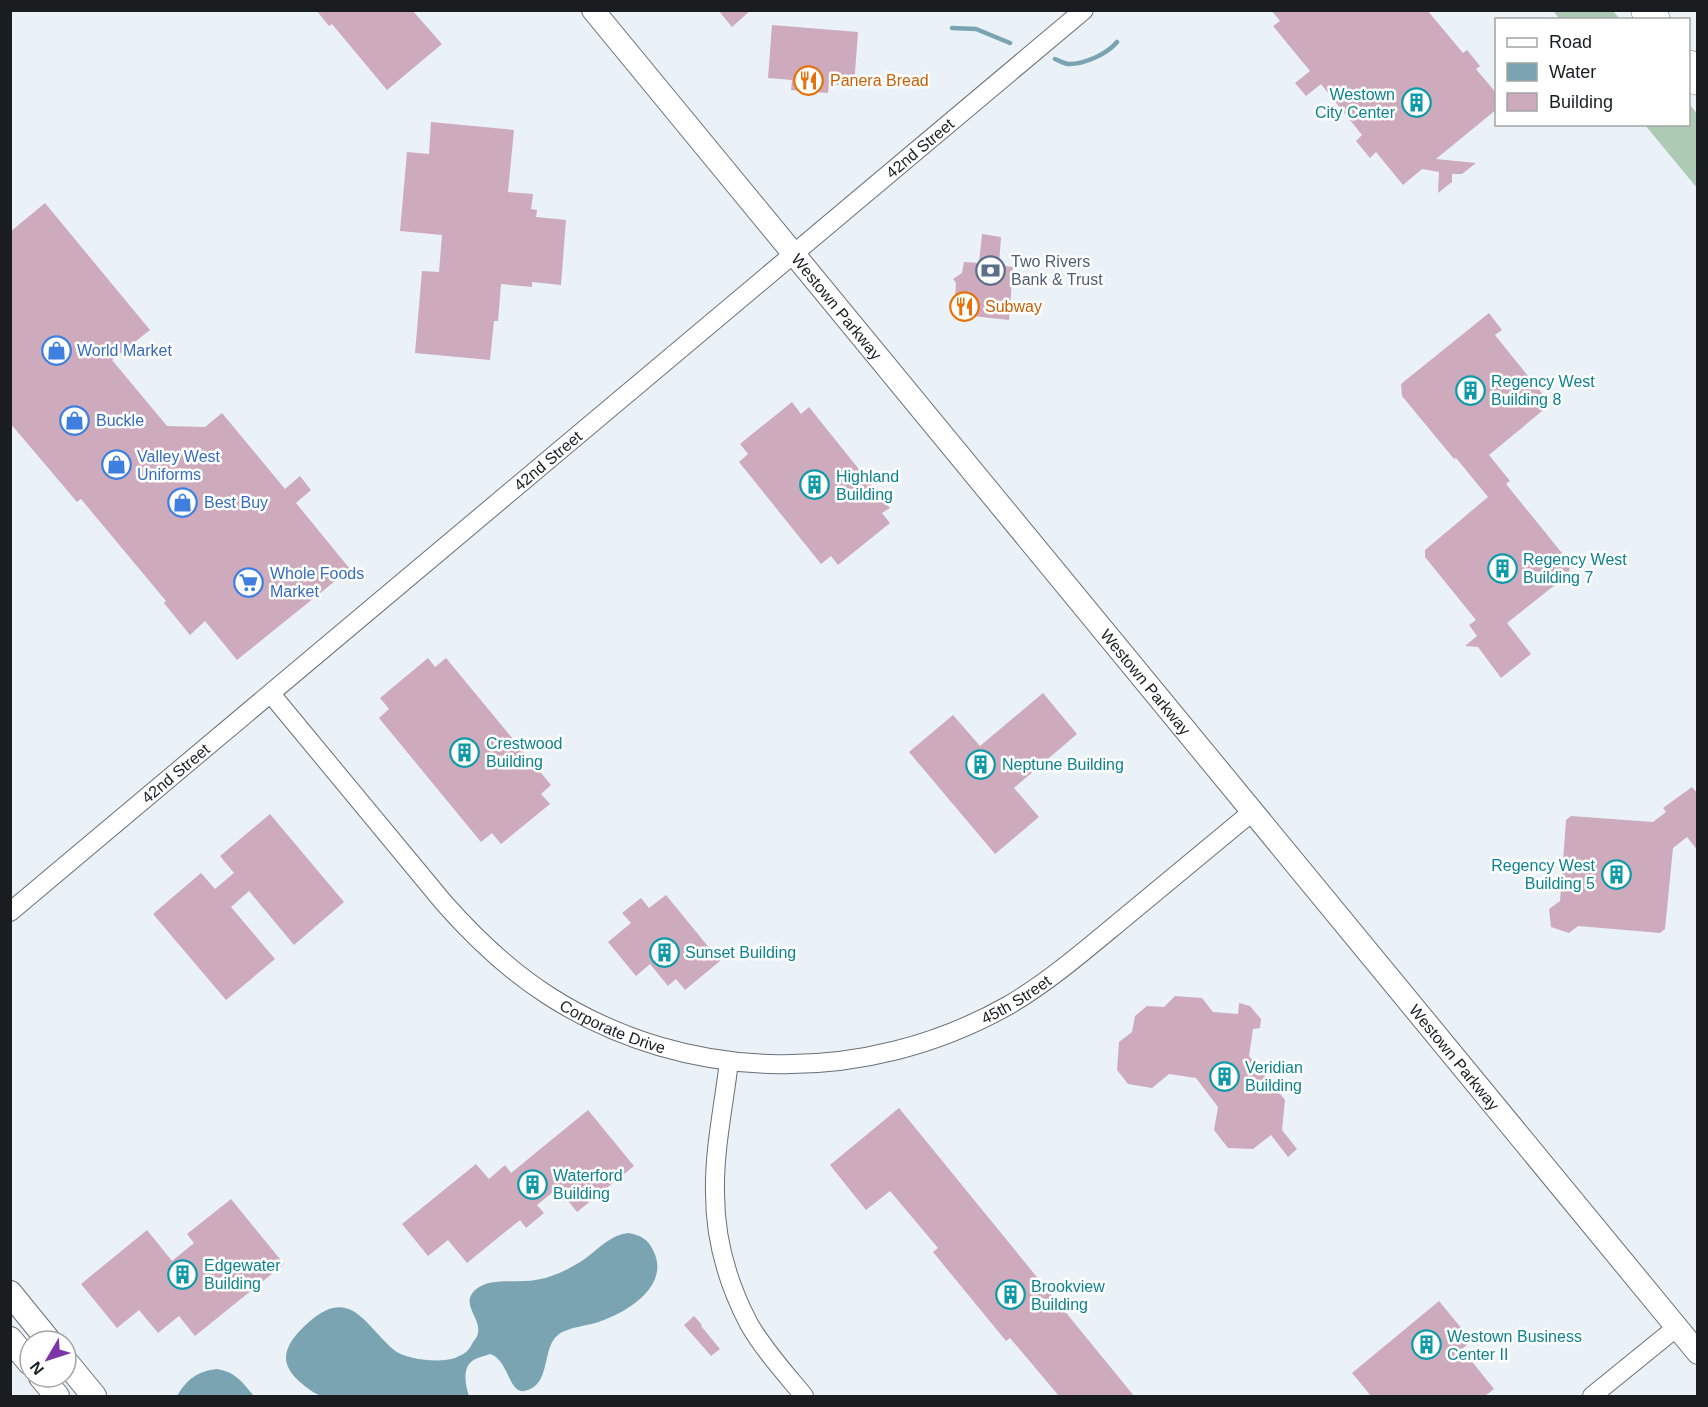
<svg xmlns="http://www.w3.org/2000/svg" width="1708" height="1407" font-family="Helvetica,sans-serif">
<rect width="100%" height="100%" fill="#eaf2f8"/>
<!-- green -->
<path fill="#adcbb4" d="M1553,11H1613L1620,19H1560Z
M1689,103L1697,114V188L1645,125L1688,124Z"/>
<!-- water -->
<path fill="#7ba4b2" d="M628,1233C640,1235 648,1239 653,1250C671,1285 629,1311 601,1321C589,1326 567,1327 558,1335C541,1348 552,1386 524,1391C509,1394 508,1359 490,1354C485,1356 475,1358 471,1362C462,1370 466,1387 469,1396C435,1397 402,1396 368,1396C354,1396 337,1399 323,1396C315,1395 306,1387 300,1382C291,1374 283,1363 287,1351C290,1340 301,1329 309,1322C351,1285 366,1327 394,1350C406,1360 441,1363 455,1358C464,1354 468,1352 472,1344C474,1340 478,1337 478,1332C481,1318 460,1304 475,1290C488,1279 506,1282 523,1281C533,1281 544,1279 554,1275C565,1271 576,1265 586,1258C599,1248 611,1235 628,1233Z
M217,1369C236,1372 242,1382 254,1396H177C187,1379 198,1371 217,1369Z"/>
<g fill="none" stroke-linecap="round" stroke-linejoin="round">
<!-- stream -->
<path stroke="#7ba4b2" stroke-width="4.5" d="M952,28L976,29L1010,43
M1055,59C1060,61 1065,64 1069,64C1085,64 1107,54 1117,42"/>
</g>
<!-- building -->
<path fill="#ceaabd" d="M316,10H412L442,44L387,90L332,24L329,26Z
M718,10H751L732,27Z
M1271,10H1427L1463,53L1467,50L1480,66L1476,69L1497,94V109L1436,159L1476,163L1462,174H1452V182L1438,193L1439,172L1422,169L1403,185L1376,152L1370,158L1356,141L1362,135L1321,84L1306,96L1295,83L1310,71L1273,26L1280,21Z
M772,25L858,32L854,86L829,84L828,93L791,90L792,80L768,78Z
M431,122L514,130L508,192L533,194L531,209L537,210L536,217L566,220L561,285L532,282V287L501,284L498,321H494L490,360L415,353L422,271L439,272L442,235L400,231L407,152L429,154Z
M45,203L150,330L112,360L167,426L205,427L222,413L285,489L300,476L311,490L296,503L350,569L237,660L205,621L190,635L164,603L166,601L81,499L77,502L10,423V232Z
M982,234L1001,237L999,265L1013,267L1009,320L954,314L956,283L953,279L962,273L964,262L979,263Z
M1489,313L1502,330L1495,335L1544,396L1547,407L1489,455L1510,481L1506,484L1570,563L1569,574L1507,623L1531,654L1501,678L1478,647L1465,646L1477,636L1469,625L1476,620L1425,557V550L1488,497L1456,458L1454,459L1402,396L1401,384Z
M792,402L801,414L809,407L890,508L882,513L890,523L838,565L831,556L821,564L739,462L748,454L740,444Z
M428,658L435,667L446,658L551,785L541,794L550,804L501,844L492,833L481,842L379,718L389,709L380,698Z
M1043,693L1077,734L1014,788L1039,817L995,854L909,752L953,715L980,746Z
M1692,787L1698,794V851L1687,837L1673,848L1665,929L1660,933L1578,926L1569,933L1551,927L1549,909L1560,901L1566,820L1571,816L1653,822L1666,812L1663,808Z
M270,814L344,902L294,945L249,891L231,907L275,959L226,1000L153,914L201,873L215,889L234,873L220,856Z
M666,895L720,961L685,990L676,979L668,986L650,964L636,976L608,942L631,923L622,913L641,898L649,908Z
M1175,996L1202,998L1213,1012L1238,1014L1239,1003L1250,1006L1261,1019L1260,1028L1253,1029L1249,1056L1285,1100L1282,1130L1297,1149L1288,1157L1271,1135L1253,1149L1228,1148L1214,1130L1218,1107L1196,1078L1169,1074L1152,1088L1128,1084L1117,1070L1119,1042L1132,1032L1135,1016L1147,1006L1164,1007Z
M899,1108L1134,1396H1059L1010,1338L1006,1341L933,1252L938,1248L890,1191L866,1210L830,1165Z
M588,1110L634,1166L577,1212L558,1188L537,1205L544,1213L526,1228L520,1220L467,1263L448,1240L428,1256L402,1224L476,1164L489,1179L505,1165L511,1173Z
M231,1199L284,1264L195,1336L179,1316L158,1333L139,1310L117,1328L81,1284L147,1230L172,1261L194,1243L187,1234Z
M1439,1301L1472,1341L1462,1349L1494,1389L1485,1396H1371L1352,1373Z
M694,1316L702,1325L701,1326L720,1349L711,1356L684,1325Z"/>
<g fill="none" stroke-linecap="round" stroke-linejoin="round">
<defs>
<g id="minor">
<path id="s1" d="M271,694L444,903C475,938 508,970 549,996C688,1085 866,1086 1009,1005C1048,982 1083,952 1118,923C1163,886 1207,849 1252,812"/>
<path id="s2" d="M10,912L1084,10"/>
<path d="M729,1061C724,1105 714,1149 715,1193C715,1238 728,1284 749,1324C764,1350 785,1373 804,1396"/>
<path d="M1592,1396L1677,1327"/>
</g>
<g id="tertiary">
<path id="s3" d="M593,10L1698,1353"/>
</g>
<path id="secondary" d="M10,1293L49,1341
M10,1339L30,1363
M66,1362L94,1396
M41,1377L57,1396"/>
<path id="motorway" d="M1647,10L1654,20
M1688,66L1698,79"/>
</defs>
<!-- minor casing -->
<use href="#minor" stroke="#697076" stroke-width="20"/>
<!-- tertiary casing -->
<use href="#tertiary" stroke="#697076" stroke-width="24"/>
<!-- secondary casing -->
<use href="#secondary" stroke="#697076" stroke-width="26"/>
<!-- motorway casing -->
<use href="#motorway" stroke="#697076" stroke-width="33"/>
<!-- minor -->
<use href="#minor" stroke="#fff" stroke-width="18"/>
<!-- tertiary -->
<use href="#tertiary" stroke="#fff" stroke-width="22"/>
<!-- secondary -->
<use href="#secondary" stroke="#fff" stroke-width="24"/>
<!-- motorway -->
<use href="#motorway" stroke="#fff" stroke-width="32"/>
</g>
<!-- icons -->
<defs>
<symbol id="restaurant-ring" viewBox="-11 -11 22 22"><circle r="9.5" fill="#fff" stroke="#e8710a" stroke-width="1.5"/><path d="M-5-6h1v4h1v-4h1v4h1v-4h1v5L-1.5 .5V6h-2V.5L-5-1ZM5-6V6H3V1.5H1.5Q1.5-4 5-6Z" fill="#e8710a"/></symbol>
<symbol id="building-ring" viewBox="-11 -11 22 22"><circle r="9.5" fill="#fff" stroke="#0f9aa8" stroke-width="1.5"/><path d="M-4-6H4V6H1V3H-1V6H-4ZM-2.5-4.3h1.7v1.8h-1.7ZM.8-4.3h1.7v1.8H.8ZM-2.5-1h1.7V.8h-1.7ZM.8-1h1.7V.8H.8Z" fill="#0f9aa8"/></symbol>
<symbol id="bank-ring" viewBox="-11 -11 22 22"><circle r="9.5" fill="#fff" stroke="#5c6f8a" stroke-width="1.5"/><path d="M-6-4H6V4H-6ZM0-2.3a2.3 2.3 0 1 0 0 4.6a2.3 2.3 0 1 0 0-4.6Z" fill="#5c6f8a"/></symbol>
<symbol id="shop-ring" viewBox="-11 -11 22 22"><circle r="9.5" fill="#fff" stroke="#3f7fe0" stroke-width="1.5"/><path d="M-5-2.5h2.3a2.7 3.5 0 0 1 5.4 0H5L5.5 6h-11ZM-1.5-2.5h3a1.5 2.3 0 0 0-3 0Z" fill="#3f7fe0"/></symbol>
<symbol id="supermarket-ring" viewBox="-11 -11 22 22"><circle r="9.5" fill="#fff" stroke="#3f7fe0" stroke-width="1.5"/><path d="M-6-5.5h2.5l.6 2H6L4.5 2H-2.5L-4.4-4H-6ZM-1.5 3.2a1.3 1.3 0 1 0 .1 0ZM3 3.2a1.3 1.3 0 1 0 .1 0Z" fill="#3f7fe0"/></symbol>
</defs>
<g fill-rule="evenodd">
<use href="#restaurant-ring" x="792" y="64" width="33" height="33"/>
<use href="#building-ring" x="1400" y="86" width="33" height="33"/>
<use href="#bank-ring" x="974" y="254" width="33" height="33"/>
<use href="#restaurant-ring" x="948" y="290" width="33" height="33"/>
<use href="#shop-ring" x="40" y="334" width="33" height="33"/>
<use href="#building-ring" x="1454" y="374" width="33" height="33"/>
<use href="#shop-ring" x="58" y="404" width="33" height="33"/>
<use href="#shop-ring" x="100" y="448" width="33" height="33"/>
<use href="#building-ring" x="798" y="468" width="33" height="33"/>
<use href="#shop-ring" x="166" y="486" width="33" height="33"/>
<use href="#building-ring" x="1486" y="552" width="33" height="33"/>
<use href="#supermarket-ring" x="232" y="566" width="33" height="33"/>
<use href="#building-ring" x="448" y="736" width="33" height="33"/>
<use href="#building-ring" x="964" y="748" width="33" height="33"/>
<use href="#building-ring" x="1600" y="858" width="33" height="33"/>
<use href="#building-ring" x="648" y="936" width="33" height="33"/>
<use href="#building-ring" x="1208" y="1060" width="33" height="33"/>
<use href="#building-ring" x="516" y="1168" width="33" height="33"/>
<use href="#building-ring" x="166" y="1258" width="33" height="33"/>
<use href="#building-ring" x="994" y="1278" width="33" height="33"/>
<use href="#building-ring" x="1410" y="1328" width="33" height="33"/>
</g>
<g text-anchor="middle" stroke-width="5" stroke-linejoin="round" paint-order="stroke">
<!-- food labels -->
<g font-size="16" fill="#c56008" stroke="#fff" text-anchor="start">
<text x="830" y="86">Panera Bread</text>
<text x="985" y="312">Subway</text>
</g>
<!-- culture labels -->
<g font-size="16" fill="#0d838f" stroke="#fff" text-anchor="start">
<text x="1395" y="100" text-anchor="end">Westown<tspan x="1395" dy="18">City Center</tspan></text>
<text x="1491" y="387">Regency West<tspan x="1491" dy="18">Building 8</tspan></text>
<text x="836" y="482">Highland<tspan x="836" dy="18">Building</tspan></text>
<text x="1523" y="565">Regency West<tspan x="1523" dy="18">Building 7</tspan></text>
<text x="486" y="749">Crestwood<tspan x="486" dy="18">Building</tspan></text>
<text x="1002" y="770">Neptune Building</text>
<text x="1595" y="871" text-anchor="end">Regency West<tspan x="1595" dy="18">Building 5</tspan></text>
<text x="685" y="958">Sunset Building</text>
<text x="1245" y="1073">Veridian<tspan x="1245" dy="18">Building</tspan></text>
<text x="553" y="1181">Waterford<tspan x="553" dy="18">Building</tspan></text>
<text x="204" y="1271">Edgewater<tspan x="204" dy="18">Building</tspan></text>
<text x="1031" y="1292">Brookview<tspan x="1031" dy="18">Building</tspan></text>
<text x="1447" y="1342">Westown Business<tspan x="1447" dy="18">Center II</tspan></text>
</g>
<!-- street labels -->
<g font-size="16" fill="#1a1d1f" stroke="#fff">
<text dy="6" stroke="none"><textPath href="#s2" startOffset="1188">42nd Street</textPath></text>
<text dy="6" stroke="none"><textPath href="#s3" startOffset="384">Westown Parkway</textPath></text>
<text dy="6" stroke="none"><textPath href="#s2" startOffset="702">42nd Street</textPath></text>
<text dy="6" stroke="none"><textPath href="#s3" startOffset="870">Westown Parkway</textPath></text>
<text dy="6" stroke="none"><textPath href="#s2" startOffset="216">42nd Street</textPath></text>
<text dy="6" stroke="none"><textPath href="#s1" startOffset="904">45th Street</textPath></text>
<text dy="6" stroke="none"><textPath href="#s1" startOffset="483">Corporate Drive</textPath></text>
<text dy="6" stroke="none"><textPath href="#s3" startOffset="1356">Westown Parkway</textPath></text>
</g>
<!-- service labels -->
<g font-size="16" fill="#4e5e75" stroke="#fff" text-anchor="start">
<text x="1011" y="267">Two Rivers<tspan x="1011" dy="18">Bank &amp; Trust</tspan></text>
</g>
<!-- shop labels -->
<g font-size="16" fill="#366cbe" stroke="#fff" text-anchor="start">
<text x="77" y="356">World Market</text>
<text x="96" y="426">Buckle</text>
<text x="137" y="462">Valley West<tspan x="137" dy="18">Uniforms</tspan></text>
<text x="204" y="508">Best Buy</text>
<text x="270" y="579">Whole Foods<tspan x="270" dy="18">Market</tspan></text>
</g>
</g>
<!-- border -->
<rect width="1708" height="1407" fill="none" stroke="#1a1d1f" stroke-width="24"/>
<!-- legend -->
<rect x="1495" y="18" width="195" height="108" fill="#ffffff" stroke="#a3a5a5" stroke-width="1.5"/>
<rect x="1507" y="38" width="30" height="9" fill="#ffffff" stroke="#a3a5a5" stroke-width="1.5"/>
<text x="1549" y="48" font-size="18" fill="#1a1d1f">Road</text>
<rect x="1507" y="63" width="30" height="18" fill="#7ba4b2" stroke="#a3a5a5" stroke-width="1.5"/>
<text x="1549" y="78" font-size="18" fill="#1a1d1f">Water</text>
<rect x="1507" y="93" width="30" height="18" fill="#ceaabd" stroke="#a3a5a5" stroke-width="1.5"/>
<text x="1549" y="108" font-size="18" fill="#1a1d1f">Building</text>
<!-- north arrow -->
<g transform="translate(48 1359) rotate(231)"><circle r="28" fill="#ffffff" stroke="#a3a5a5" stroke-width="1.5"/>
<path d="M0-4.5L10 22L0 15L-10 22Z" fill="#7b35a8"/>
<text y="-9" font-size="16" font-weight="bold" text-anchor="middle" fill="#1a1d1f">N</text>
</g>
</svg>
